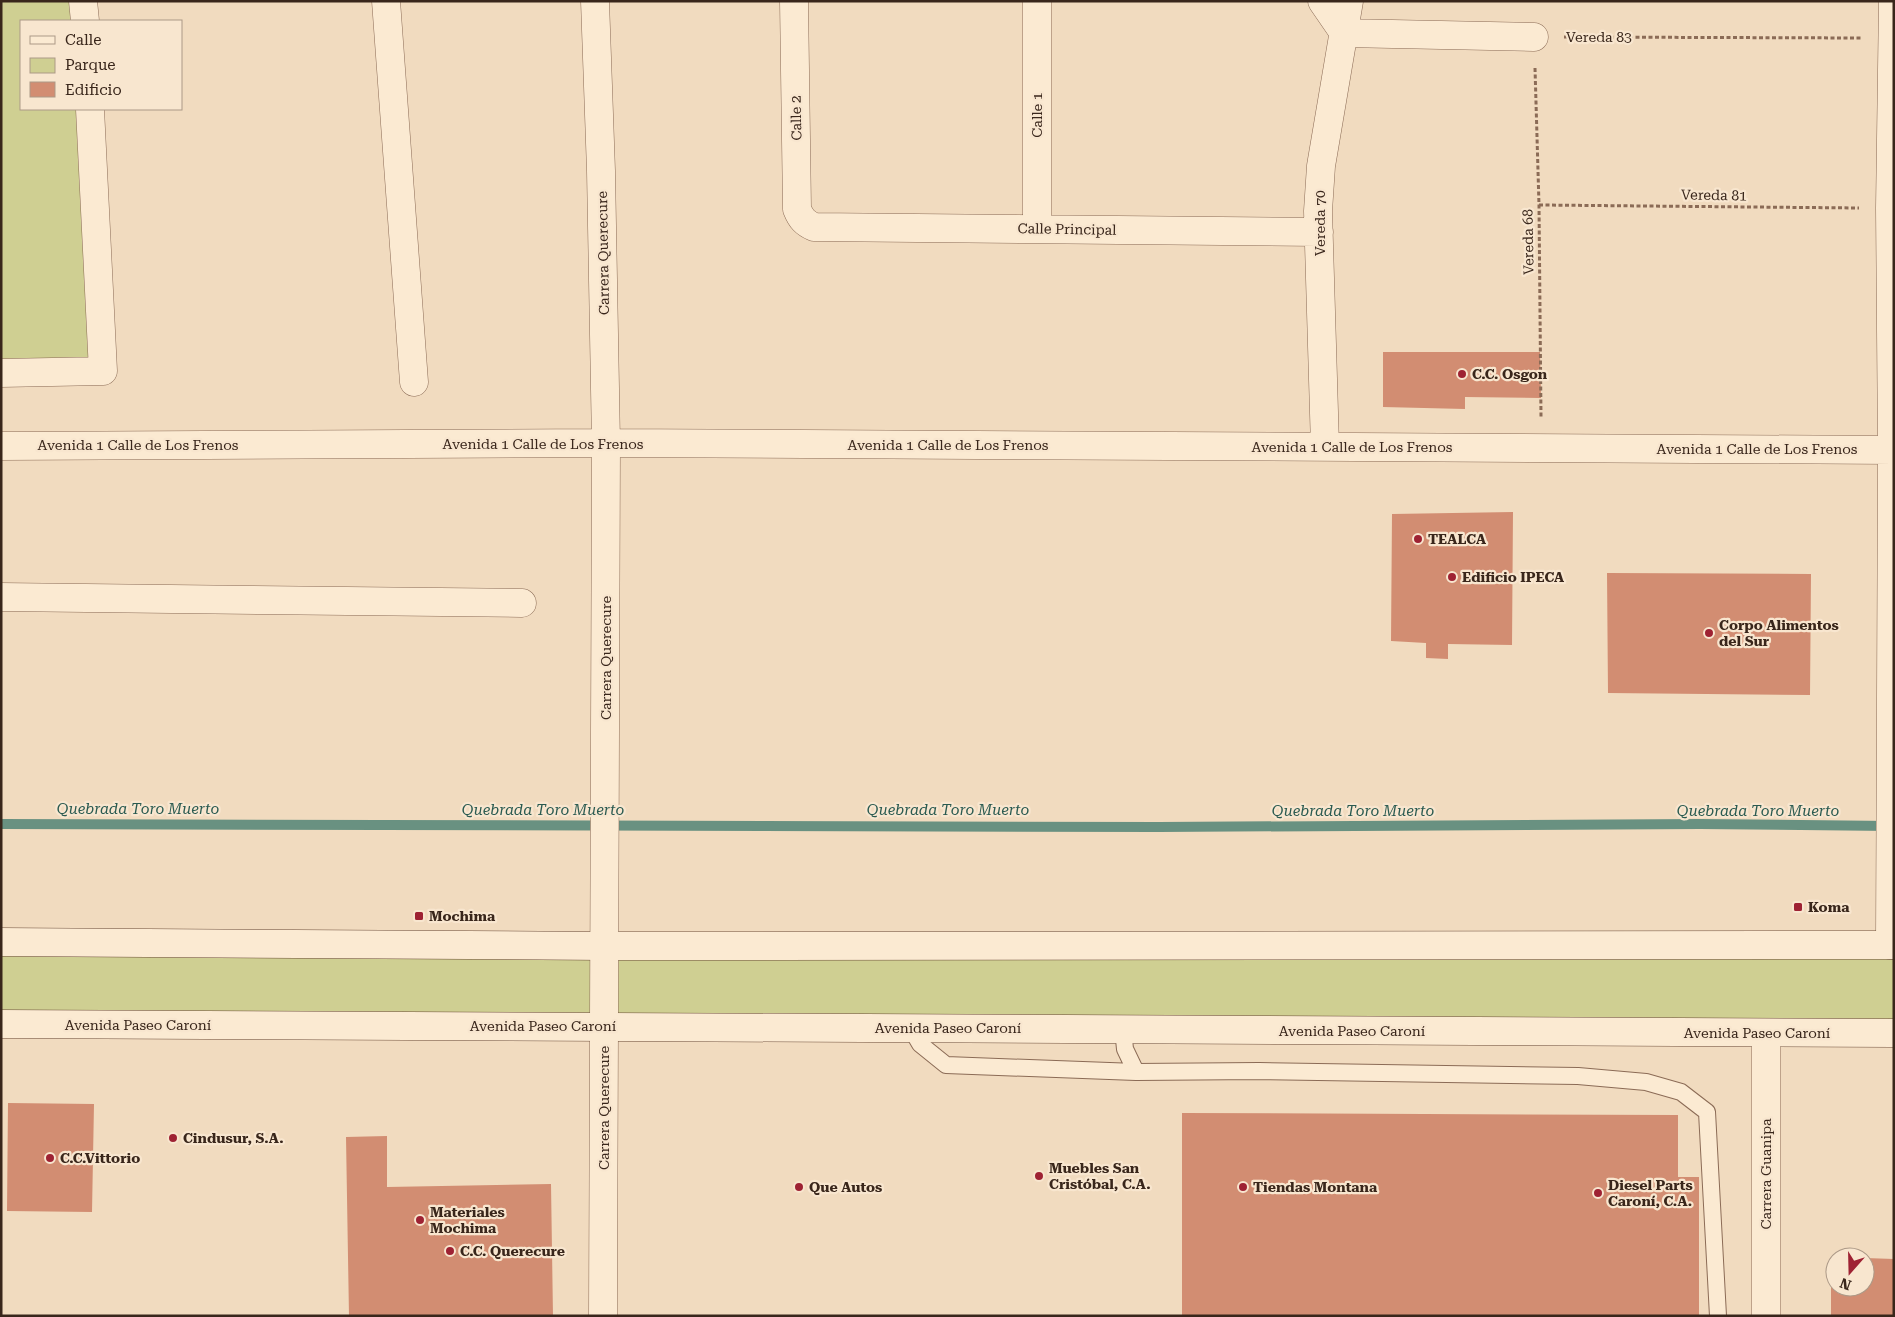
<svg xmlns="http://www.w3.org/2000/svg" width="1895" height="1317" font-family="'Roboto Serif',serif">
<rect width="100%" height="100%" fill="#f1dbbf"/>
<!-- green -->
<path fill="#cfcf92" d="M1,1H80L81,21H21V109H87L103,371L1,373Z
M1,942L1894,945V1033L1,1024Z"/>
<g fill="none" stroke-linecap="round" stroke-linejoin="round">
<!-- stream -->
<path stroke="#699181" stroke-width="10" d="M1,824L1159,827L1700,824L1890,826"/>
</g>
<!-- building -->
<path fill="#d28d72" d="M1383,352H1540L1541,398L1465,397V409L1383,407Z
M1513,512L1512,645L1448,644V659L1426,658V643L1391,641L1392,514Z
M1607,573L1811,574L1810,695L1608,693Z
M8,1103L94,1104L92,1212L7,1211Z
M1182,1113L1678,1115V1177H1699V1316H1182Z
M387,1136V1187L551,1184L553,1316H349L346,1137Z
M1831,1258H1835V1287H1865V1258L1894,1259V1316H1831Z"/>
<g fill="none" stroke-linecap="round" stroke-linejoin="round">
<defs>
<path id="lane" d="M910,1027L920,1044L946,1065L1136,1072
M1123,1029L1125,1049L1136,1072L1259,1071L1578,1076L1646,1082L1681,1092L1707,1112L1718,1316"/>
<path id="street" d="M83,1L85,21
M386,1L414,382
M595,1L601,171L606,443L603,1316
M794,1L797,209C801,219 805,223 814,227L1319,232
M1037,1V229
M1322,1L1344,33L1534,37
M1,373L103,371L90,109
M1,446L606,443L1894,450
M1325,446L1318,211L1321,166L1349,1
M1,597L522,603
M1890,945L1892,450L1890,208L1893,1
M1766,1316V1033"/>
<path id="secondary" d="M1,942L605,946L1894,945
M1,1024L1894,1033"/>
</defs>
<!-- lane casing -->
<use href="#lane" stroke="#8b6b56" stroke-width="18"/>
<!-- street casing -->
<use href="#street" stroke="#8b6b56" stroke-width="29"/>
<!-- secondary casing -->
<use href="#secondary" stroke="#6c4c39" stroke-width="29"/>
<!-- path -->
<path stroke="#8b6b56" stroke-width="3" stroke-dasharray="4 2.5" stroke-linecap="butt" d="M1564,37L1863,38
M1535,68L1539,205L1541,417
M1539,205L1859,208"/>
<!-- lane -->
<use href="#lane" stroke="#fbead2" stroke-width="16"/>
<!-- street -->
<use href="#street" stroke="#fbead2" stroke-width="28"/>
<!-- secondary -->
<use href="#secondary" stroke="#fbead2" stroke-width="28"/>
</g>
<!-- markers -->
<g fill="#9e2233" stroke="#f8e6cf" stroke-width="2">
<circle cx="1462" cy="374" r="5"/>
<circle cx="1418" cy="539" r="5"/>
<circle cx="1452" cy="577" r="5"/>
<circle cx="1709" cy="633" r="5"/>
<rect x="1793" y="902" width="10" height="10" rx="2.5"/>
<rect x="414" y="911" width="10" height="10" rx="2.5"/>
<circle cx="173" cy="1138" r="5"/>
<circle cx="50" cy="1158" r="5"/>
<circle cx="1039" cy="1176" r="5"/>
<circle cx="799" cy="1187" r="5"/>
<circle cx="1243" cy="1187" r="5"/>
<circle cx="1598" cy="1193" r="5"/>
<circle cx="420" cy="1220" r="5"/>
<circle cx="450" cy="1251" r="5"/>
</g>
<g text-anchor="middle" stroke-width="4.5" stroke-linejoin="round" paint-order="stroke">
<!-- street labels -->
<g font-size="14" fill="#39261b" stroke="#f8e6cf">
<text x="1599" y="42">Vereda 83</text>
<text transform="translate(1037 115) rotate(-90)" y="5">Calle 1</text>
<text transform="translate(796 118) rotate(-91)" y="5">Calle 2</text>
<text transform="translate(1714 195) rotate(1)" y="5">Vereda 81</text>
<text transform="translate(1320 223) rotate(-90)" y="5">Vereda 70</text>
<text transform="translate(1067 229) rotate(1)" y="5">Calle Principal</text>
<text transform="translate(1528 242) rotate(-91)" y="5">Vereda 68</text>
<text transform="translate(603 253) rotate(-91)" y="5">Carrera Querecure</text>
<text x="543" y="449">Avenida 1 Calle de Los Frenos</text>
<text x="138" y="450">Avenida 1 Calle de Los Frenos</text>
<text x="948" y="450">Avenida 1 Calle de Los Frenos</text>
<text x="1352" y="452">Avenida 1 Calle de Los Frenos</text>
<text x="1757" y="454">Avenida 1 Calle de Los Frenos</text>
<text transform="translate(606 658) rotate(-90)" y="5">Carrera Querecure</text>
<text x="138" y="1030">Avenida Paseo Caroní</text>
<text x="543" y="1031">Avenida Paseo Caroní</text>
<text x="948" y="1033">Avenida Paseo Caroní</text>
<text x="1352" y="1036">Avenida Paseo Caroní</text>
<text x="1757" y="1038">Avenida Paseo Caroní</text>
<text transform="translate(604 1108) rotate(-90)" y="5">Carrera Querecure</text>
<text transform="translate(1766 1174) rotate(-90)" y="5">Carrera Guanipa</text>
</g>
<!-- poi labels -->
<g font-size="14" font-weight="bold" fill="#39261b" stroke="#f8e6cf" text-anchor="start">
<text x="1472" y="379">C.C. Osgon</text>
<text x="1428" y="544">TEALCA</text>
<text x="1462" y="582">Edificio IPECA</text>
<text x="1719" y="630">Corpo Alimentos<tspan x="1719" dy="16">del Sur</tspan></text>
<text x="1808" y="912">Koma</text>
<text x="429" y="921">Mochima</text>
<text x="183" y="1143">Cindusur, S.A.</text>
<text x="60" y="1163">C.C.Vittorio</text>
<text x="1049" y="1173">Muebles San<tspan x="1049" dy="16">Cristóbal, C.A.</tspan></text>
<text x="1608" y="1190">Diesel Parts<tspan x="1608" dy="16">Caroní, C.A.</tspan></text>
<text x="809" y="1192">Que Autos</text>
<text x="1253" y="1192">Tiendas Montana</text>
<text x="430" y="1217">Materiales<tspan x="430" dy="16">Mochima</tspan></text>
<text x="460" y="1256">C.C. Querecure</text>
</g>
<!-- water labels -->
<g font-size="15" font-style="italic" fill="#2a5a50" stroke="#f8e6cf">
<text x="138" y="814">Quebrada Toro Muerto</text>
<text x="543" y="815">Quebrada Toro Muerto</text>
<text x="948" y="815">Quebrada Toro Muerto</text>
<text x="1353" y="816">Quebrada Toro Muerto</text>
<text x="1758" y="816">Quebrada Toro Muerto</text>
</g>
</g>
<!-- border -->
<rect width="1895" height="1317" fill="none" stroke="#39261b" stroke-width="5"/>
<!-- legend -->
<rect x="20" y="20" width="162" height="90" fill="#f8e6cf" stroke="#ac9987"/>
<rect x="30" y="36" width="25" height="8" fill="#fbead2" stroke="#ac9987"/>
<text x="65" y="45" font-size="15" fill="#39261b">Calle</text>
<rect x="30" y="58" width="25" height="15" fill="#cfcf92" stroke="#ac9987"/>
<text x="65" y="70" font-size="15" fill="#39261b">Parque</text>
<rect x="30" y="82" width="25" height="15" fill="#d28d72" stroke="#ac9987"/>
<text x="65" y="95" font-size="15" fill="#39261b">Edificio</text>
<!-- north arrow -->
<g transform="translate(1850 1272) rotate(200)"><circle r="24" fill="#f8e6cf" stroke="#ac9987"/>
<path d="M0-4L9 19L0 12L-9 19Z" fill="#9e2233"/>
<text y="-8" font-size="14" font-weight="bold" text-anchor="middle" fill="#39261b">N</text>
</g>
</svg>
